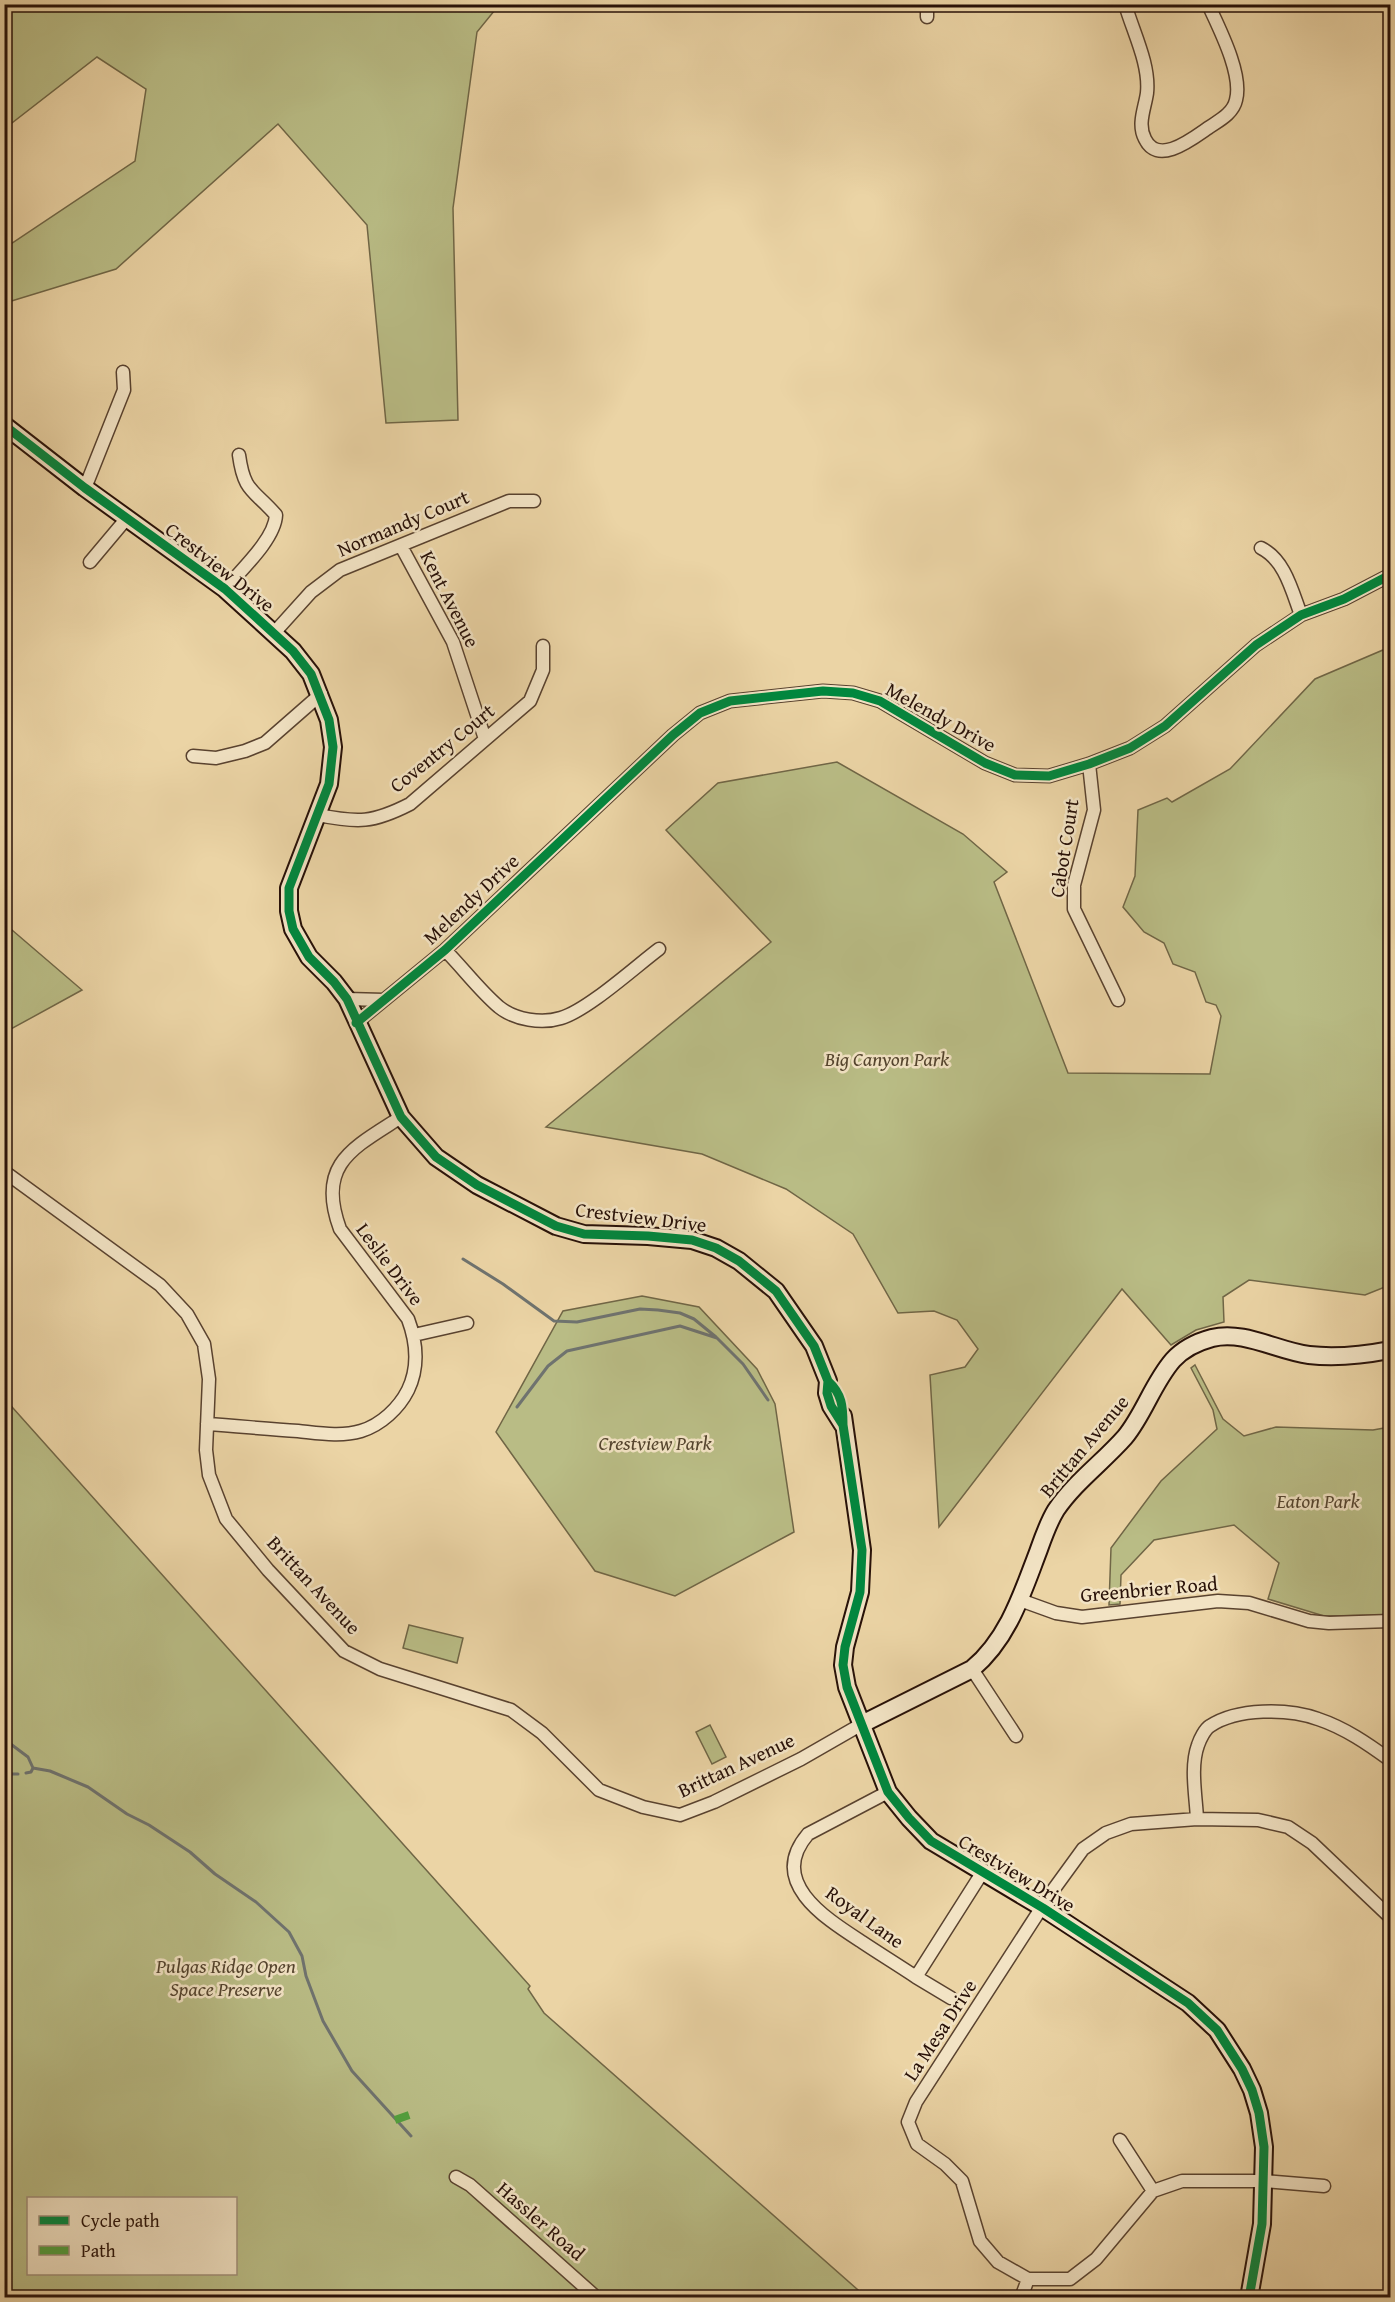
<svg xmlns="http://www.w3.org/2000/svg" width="1395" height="2302" font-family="'Gentium Book Plus',serif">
<rect width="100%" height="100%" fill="#ebd4a5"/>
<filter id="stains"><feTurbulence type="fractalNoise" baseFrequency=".00333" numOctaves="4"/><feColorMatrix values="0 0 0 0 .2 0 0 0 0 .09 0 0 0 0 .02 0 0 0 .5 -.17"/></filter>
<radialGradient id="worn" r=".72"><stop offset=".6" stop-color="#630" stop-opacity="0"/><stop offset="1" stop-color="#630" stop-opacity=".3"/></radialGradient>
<!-- green -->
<path fill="#b9bc85" stroke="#706646" stroke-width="1.5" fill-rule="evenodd" d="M5,4L499,5L477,32L453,208L458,420L386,423L367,225L278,124L116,269L5,303V248L135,161L146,89L97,57L8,126L4,122Z
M1390,647V1285L1365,1295L1249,1280L1223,1297L1224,1322L1196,1330L1171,1345L1122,1289L939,1527L930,1375L965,1367L978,1349L957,1320L934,1311L898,1313L853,1234L786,1189L702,1154L546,1127L771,942L666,830L718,783L837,762L963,834L1007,872L994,882L1068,1073L1210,1074L1221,1016L1216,1005L1206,1002L1195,972L1173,964L1164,943L1144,932L1123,907L1135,876L1138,810L1167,798L1172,802L1230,769L1315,679Z
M5,924L82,990L11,1029L5,1026Z
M642,1296L699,1307L757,1369L775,1404L794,1532L675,1596L595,1571L496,1432L563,1311Z
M1195,1365L1223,1419L1244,1436L1276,1427L1373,1430L1390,1427V1561L1387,1562L1388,1615L1324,1616L1268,1599L1279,1563L1234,1525L1154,1540L1121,1575L1120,1604L1109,1605L1111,1548L1161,1481L1217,1429L1213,1410L1191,1368Z
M4,1398L530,1986L528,1989L544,2013L866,2297H5ZM28,2198H236V2274H28Z
M409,1625L463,1638L457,1663L403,1648Z
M710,1725L726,1757L712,1764L696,1732Z"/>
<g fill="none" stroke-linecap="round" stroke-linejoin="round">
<!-- stream -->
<path stroke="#6f736f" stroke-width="3" d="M463,1259L503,1284L554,1321L577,1322L640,1309L658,1310L680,1313L694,1319L716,1337
M517,1407L548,1366L567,1351L680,1326L717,1338L743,1364L768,1400
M4,1739L28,1757L33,1768
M26,1773L31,1772L33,1768L50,1771L88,1787L127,1814L149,1825L190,1852L215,1874L256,1902L289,1932L302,1956L306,1976L323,2021L352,2071L411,2136
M4,1774H18"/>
<defs>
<path id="street" d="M927,4V17
M1125,4C1133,32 1150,64 1147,93C1145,108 1137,124 1145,139C1158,166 1192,139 1208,128C1218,121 1233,114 1236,100C1243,74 1219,28 1208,4
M85,488L124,390L123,372
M401,546L453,642L485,739
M1261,548C1285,560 1292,591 1301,615
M90,562L127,518
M225,589C241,570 275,539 276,515C253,489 244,492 239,455
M274,633L311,592L340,570L509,501H534
M193,756L216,758L245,751L265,743L321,694
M1089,764L1094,810L1074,885V909L1118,1000
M318,815C358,823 373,823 410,804L530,701L543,670V646
M445,950C463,968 479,990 499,1007C515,1020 542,1024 561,1018C588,1010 635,967 659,949
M347,999L384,1000
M356,1023L445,950L673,735L700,713L730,701L823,691L853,693L880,701L985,763L1015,775L1049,776L1089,764L1130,748L1165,726L1256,645L1301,615L1344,599L1390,575
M9,1175L160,1285L187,1314L204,1344L209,1379L206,1450L209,1475L226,1519L268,1570L344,1651L380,1669L511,1710L542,1733L599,1790L643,1807L680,1815L714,1802L801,1759L862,1724
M414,1335L467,1323
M207,1424C237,1426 267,1429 298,1431C318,1433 341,1437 361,1431C381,1425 399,1408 408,1390C419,1367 417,1343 408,1319L340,1229C316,1164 353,1148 401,1117
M1020,1600L1056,1613L1082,1617L1218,1601L1249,1603L1309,1621L1329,1623L1390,1621
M972,1669L1016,1736
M888,1792L808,1834C767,1882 825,1918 862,1942C880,1954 898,1965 916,1977L982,1873
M1197,1819C1196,1796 1190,1767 1198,1745C1200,1739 1205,1729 1210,1726C1237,1708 1288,1708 1318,1719C1345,1728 1368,1744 1390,1760
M916,1977L951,1998
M1120,2140L1153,2191
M456,2177L470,2185L597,2298
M1324,2186L1264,2181H1182L1153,2191L1096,2259L1070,2279H1028L998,2262L980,2241L962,2181L945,2164L917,2144L908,2122L916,2102L1051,1893L1083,1849L1106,1833L1131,1824L1197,1819L1258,1820L1288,1827L1312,1843L1390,1917
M1021,2298L1028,2279"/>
<path id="secondary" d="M4,425L85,488L225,589L293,651L311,674L329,720L333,747L329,784L289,888V911L293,929L309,957L334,982L347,999L401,1117L436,1157L477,1185L556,1226L584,1234L648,1236L692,1240L716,1248L739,1261L776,1291L814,1346L828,1381L827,1393L831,1406L843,1425
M843,1416L862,1550L860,1592L845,1647L843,1665L847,1687L888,1792L909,1818L931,1841L1043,1908L1188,2003L1217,2030L1242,2069L1252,2090L1259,2113L1264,2147L1262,2224L1249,2298
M862,1724L972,1669C1008,1639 1022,1594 1038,1552C1043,1538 1048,1523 1056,1510C1075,1482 1103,1462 1125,1437C1144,1414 1153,1383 1173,1360C1183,1349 1197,1342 1212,1338C1244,1330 1277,1351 1309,1355C1336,1358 1364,1355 1390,1350"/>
</defs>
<!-- street casing -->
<use href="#street" stroke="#59422f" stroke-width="15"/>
<!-- secondary casing -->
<use href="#secondary" stroke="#281108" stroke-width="20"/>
<!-- street -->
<use href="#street" stroke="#f2e3c4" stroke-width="12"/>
<!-- secondary -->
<use href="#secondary" stroke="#f2e3c4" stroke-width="16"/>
<!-- quiet -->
<path stroke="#51a03e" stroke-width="8" stroke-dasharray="15 8" stroke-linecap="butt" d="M395,2120L412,2114"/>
<defs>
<path id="cycleway" d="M4,425L85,488L225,589L293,651L311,674L329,720L333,747L329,784L289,888V911L293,929L309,957L334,982L347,999L401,1117L436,1157L477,1185L556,1226L584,1234L648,1236L692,1240L716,1248L739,1261L776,1291L814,1346L828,1381L827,1393L831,1406L843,1425
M356,1023L445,950L673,735L700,713L730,701L823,691L853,693L880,701L985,763L1015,775L1049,776L1089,764L1130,748L1165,726L1256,645L1301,615L1344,599L1390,575
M828,1381C842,1394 843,1406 843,1425L862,1550L860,1592L845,1647L843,1665L847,1687L888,1792L909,1818L931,1841L1043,1908L1188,2003L1217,2030L1242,2069L1252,2090L1259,2113L1264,2147L1262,2224L1249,2298"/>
</defs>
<!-- cycleway casing -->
<use href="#cycleway" stroke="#f2e3c4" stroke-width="13"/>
<!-- cycleway -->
<use href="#cycleway" stroke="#00873e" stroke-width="9"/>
</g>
<g text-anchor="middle" stroke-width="5" stroke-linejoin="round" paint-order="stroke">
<!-- street labels -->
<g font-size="20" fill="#281108" stroke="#f2e3c4">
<text transform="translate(403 523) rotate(-23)" y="7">Normandy Court</text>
<text transform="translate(220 567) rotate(38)" y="7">Crestview Drive</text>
<text transform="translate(450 599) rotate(63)" y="7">Kent Avenue</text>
<text transform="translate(941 717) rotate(29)" y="7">Melendy Drive</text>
<text transform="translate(442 748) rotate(-39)" y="7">Coventry Court</text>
<text transform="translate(1064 848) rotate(-81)" y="7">Cabot Court</text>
<text transform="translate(471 899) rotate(-43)" y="7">Melendy Drive</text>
<text transform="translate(641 1217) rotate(7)" y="7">Crestview Drive</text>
<text transform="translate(390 1264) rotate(53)" y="7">Leslie Drive</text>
<text transform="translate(1084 1446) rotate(-50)" y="7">Brittan Avenue</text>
<text transform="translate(314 1585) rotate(47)" y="7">Brittan Avenue</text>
<text transform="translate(1149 1589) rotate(-5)" y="7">Greenbrier Road</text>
<text transform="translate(736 1765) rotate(-25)" y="7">Brittan Avenue</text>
<text transform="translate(1017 1873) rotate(31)" y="7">Crestview Drive</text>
<text transform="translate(865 1917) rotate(36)" y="7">Royal Lane</text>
<text transform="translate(940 2030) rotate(-57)" y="7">La Mesa Drive</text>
<text transform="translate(541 2221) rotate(41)" y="7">Hassler Road</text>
</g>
<!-- park labels -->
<g font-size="20" font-style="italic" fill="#54442e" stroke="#f2e3c4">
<text x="887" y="1066">Big Canyon Park</text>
<text x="655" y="1450">Crestview Park</text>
<text x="1318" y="1508">Eaton Park</text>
<text x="226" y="1973">Pulgas Ridge Open<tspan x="226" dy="23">Space Preserve</tspan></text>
</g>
</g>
<!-- margin -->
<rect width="1395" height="2302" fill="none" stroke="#ebd4a5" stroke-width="24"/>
<rect x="6" y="6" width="1383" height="2290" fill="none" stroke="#281108" stroke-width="3"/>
<rect x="12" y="12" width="1371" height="2278" fill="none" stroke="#281108" stroke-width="1.5"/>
<!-- legend -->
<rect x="27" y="2197" width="210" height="78" fill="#f2e3c4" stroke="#a18f79" stroke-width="1.5"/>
<rect x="39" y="2216" width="30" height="9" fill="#00873e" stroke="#a18f79" stroke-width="1.5"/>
<text x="81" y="2227" font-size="18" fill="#281108">Cycle path</text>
<rect x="39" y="2246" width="30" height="9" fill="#51a03e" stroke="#a18f79" stroke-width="1.5"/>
<text x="81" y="2257" font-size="18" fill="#281108">Path</text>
<rect width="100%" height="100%" filter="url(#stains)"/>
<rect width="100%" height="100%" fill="url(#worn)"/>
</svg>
